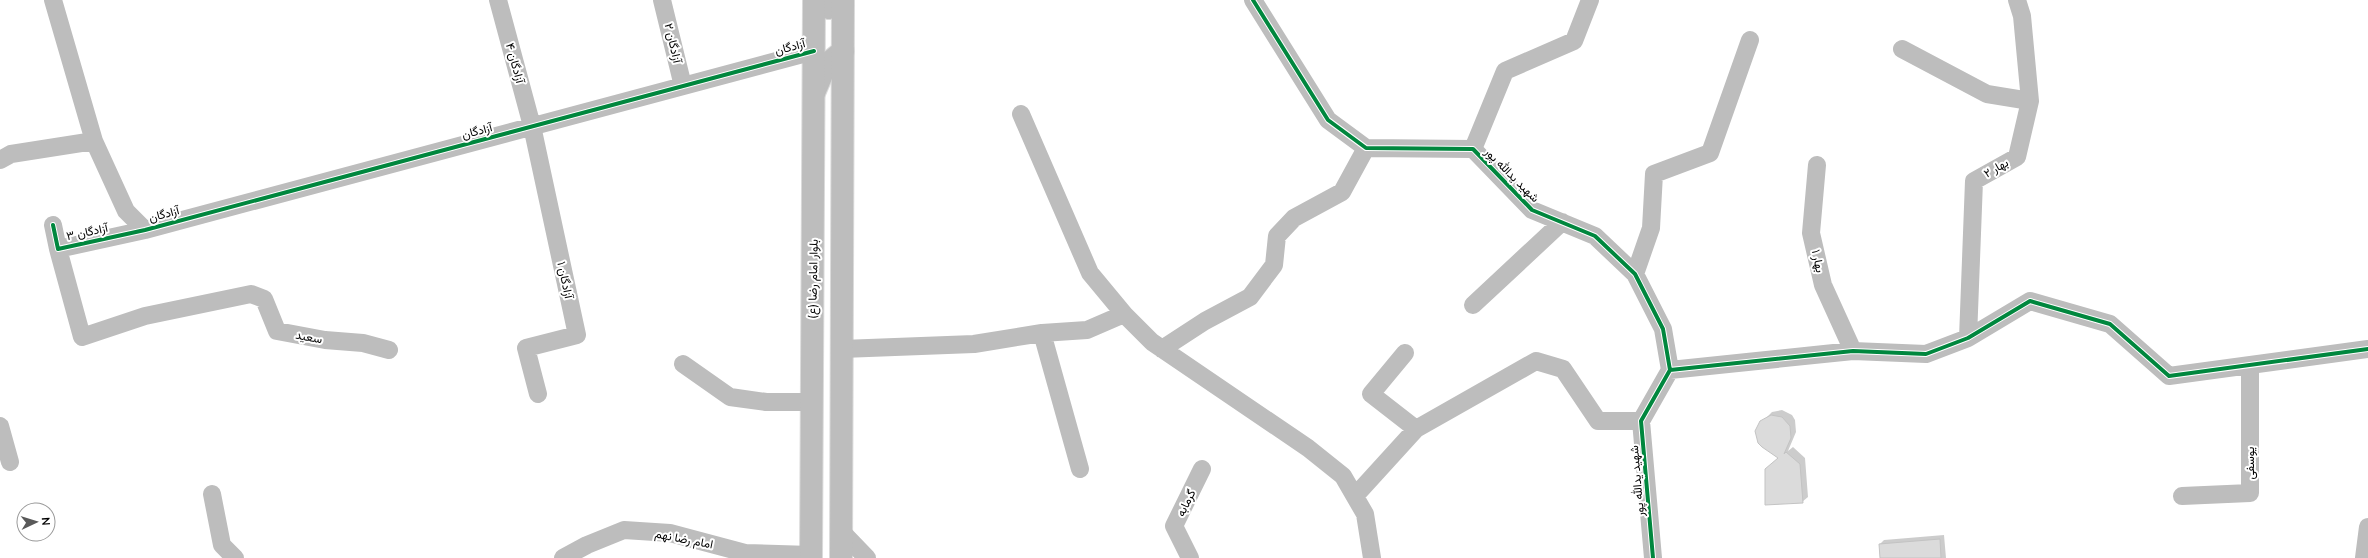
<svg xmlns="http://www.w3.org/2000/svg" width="2368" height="558" font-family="'Nunito Sans',Vazirmatn,sans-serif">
<rect width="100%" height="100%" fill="#fff"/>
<!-- shadow -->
<path fill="#0003" d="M1782,410L1792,415L1795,420L1796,432L1788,451L1793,447L1805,458L1808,497L1802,502L1779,458L1758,426L1772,412Z
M1944,535L1946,558H1881L1880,544L1884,540Z"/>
<!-- building -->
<path fill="#dbdbdb" stroke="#c3c3c3" d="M1771,415L1782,417L1790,426L1791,438L1784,454L1786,452L1800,464L1803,503L1765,505V469L1778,458L1762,447L1758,443L1755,431L1760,421Z
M1940,539L1941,558H1880L1879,544Z"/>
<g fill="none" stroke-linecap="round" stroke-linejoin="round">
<defs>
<path id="major" d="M814,3L829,8L843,5
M814,93L826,65L843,51"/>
<path id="highway" d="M811,558L814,0
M841,558L843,0"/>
</defs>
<!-- major casing -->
<use href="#major" stroke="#dbdbdb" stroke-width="24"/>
<!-- highway casing -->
<use href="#highway" stroke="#dbdbdb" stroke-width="24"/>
<!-- minor -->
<path stroke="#bdbdbd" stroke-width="18" d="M53,0L94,141L126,211L145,230
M498,0L532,126L577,335L526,348L538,394
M662,0L683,86
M1253,0L1328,120L1366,148L1473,149L1532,210L1595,236L1635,274L1663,329L1670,370L1641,421L1653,558
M1902,49L1987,94L2030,101
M1021,114L1090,273L1124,314
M1473,149L1505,71L1574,41L1590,0
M0,160L11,154L94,141
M1817,165L1811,233L1823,285L1853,351
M53,225L58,249L145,230L814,51
M58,249L82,337L145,316L251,294L264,299L277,331L325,340L363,343L389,350
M1635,274L1651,228L1654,174L1710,153L1750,40
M1473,305L1562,222
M1042,333L1080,469
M1968,338L1974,181L2017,157L2030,101L2022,16L2017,0
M842,349L974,344L1042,333L1087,330L1124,314L1152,342L1308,448L1343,476L1365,514L1372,558
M1162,349L1205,321L1250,297L1274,265L1277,236L1294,218L1342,192L1366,148
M1405,353L1371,394L1416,429
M683,364L730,397L766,402H811
M1670,370L1853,351L1926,354L1968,338L2030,301L2110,324L2169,376L2368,349
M0,426L10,462
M212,494L222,545L235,558
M1355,496L1416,429L1536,361L1563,369L1598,421H1641
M2182,496L2250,493V365
M841,531L867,558
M563,558L587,545L624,530L670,533L745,553L811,555
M1190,558L1174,526L1202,469
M2364,558L2368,527"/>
<!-- major -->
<use href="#major" stroke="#bdbdbd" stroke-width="22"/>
<!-- highway -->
<use href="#highway" stroke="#bdbdbd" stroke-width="22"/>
<defs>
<path id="cycleway" d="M1253,0L1328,120L1366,148L1473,149L1532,210L1595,236L1635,274L1663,329L1670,370L1641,421L1653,558
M53,225L58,249L145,230L814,51
M1670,370L1853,351L1926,354L1968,338L2030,301L2110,324L2169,376L2368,349"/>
</defs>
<!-- cycleway casing -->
<use href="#cycleway" stroke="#fff" stroke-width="6"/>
<!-- cycleway -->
<use href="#cycleway" stroke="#00873e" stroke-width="4"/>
</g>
<g text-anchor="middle" stroke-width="4" stroke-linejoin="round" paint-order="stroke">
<!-- street labels -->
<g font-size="12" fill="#000" stroke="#fff">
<text transform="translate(673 43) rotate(77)" y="4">آزادگان ۲</text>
<text transform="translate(790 47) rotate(-15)" y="4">آزادگان</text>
<text transform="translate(515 63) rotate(75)" y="4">آزادگان ۴</text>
<text transform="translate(477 131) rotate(-15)" y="4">آزادگان</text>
<text transform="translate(1996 168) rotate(-30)" y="4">بهار ۲</text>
<text transform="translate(1512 175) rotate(45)" y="4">شهید یدالله پور</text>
<text transform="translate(164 214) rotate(-15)" y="4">آزادگان</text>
<text transform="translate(87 232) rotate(-12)" y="4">آزادگان ۳</text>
<text transform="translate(1818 261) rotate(78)" y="4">بهار ۱</text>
<text transform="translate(813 279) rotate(-89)" y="4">بلوار امام رضا (ع)</text>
<text transform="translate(565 280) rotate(78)" y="4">آزادگان ۱</text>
<text transform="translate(309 337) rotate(10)" y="4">سعید</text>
<text transform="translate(2250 463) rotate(-90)" y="4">یوسفی</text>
<text transform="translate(1637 481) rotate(-95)" y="4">شهید یدالله پور</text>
<text transform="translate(1186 503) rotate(-64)" y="4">گرمابه</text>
<text transform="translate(684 539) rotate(11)" y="4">امام رضا نهم</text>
</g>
</g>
<!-- north arrow -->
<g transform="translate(36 522) rotate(86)"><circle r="19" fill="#ffffff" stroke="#999999"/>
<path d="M0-3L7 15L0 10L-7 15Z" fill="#595959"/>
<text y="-6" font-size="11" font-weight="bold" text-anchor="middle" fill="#000000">N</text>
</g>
</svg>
